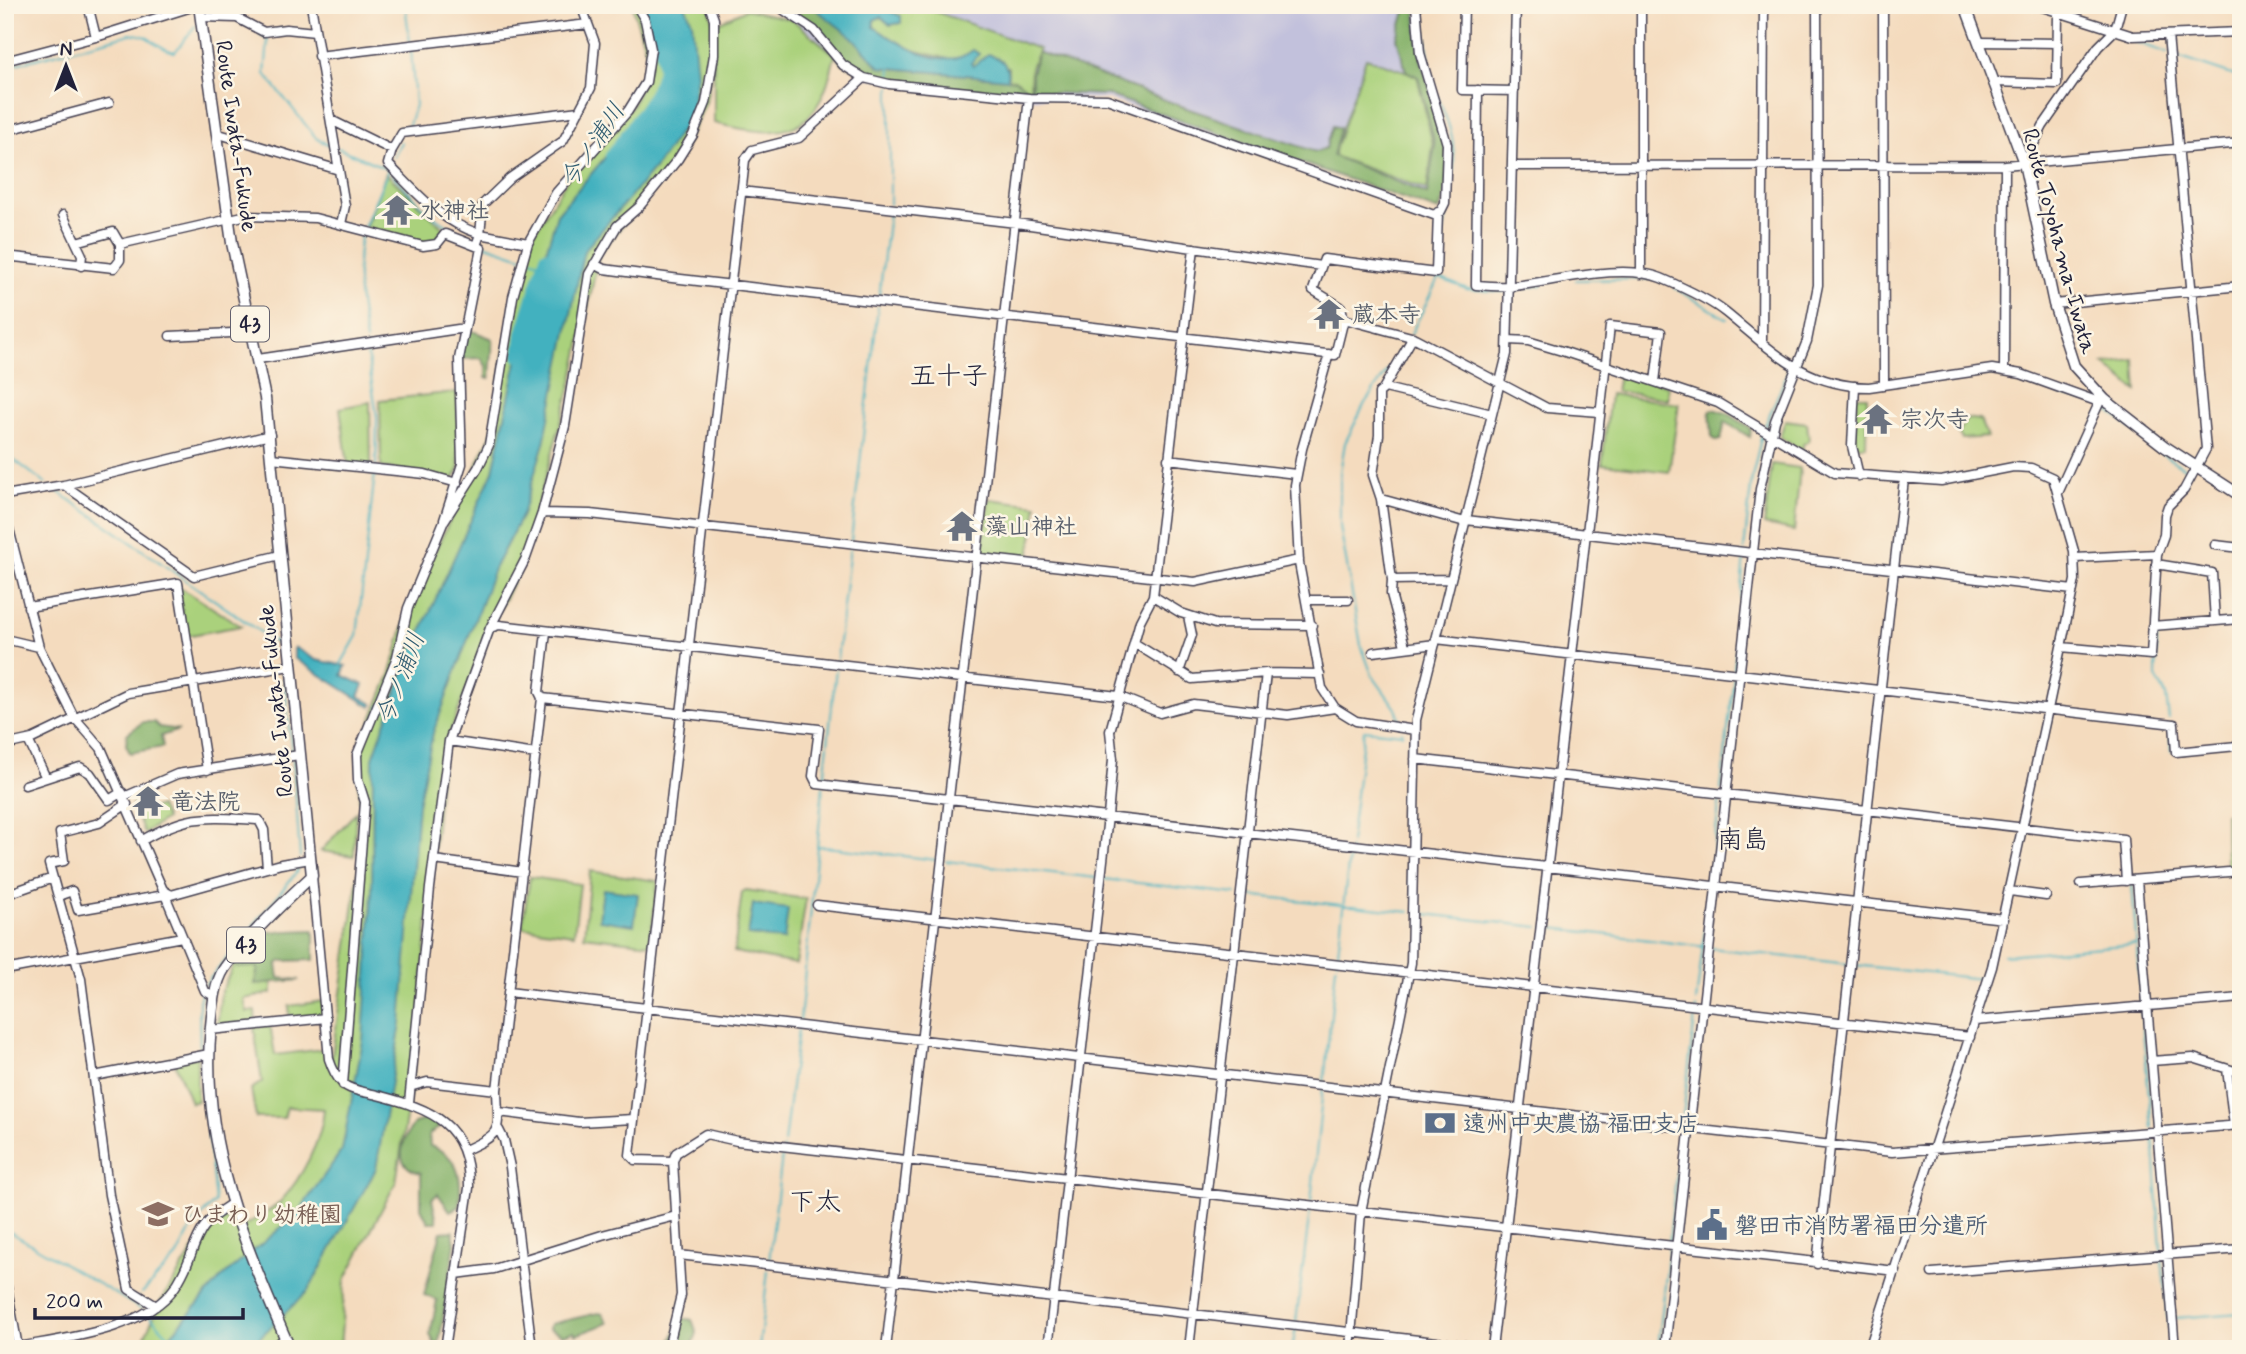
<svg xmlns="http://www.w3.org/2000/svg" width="2246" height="1354" font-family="Mynerve,'Klee One',sans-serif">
<rect width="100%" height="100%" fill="#fcf5e5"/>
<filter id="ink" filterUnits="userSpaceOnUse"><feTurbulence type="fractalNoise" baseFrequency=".0143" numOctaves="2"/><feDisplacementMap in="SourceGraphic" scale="14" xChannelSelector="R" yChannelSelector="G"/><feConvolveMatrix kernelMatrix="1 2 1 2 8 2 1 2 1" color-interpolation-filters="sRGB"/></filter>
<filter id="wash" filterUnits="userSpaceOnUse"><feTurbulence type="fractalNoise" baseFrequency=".00686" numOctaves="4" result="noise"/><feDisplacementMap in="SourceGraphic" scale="28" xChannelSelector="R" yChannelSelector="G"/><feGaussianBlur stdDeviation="1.57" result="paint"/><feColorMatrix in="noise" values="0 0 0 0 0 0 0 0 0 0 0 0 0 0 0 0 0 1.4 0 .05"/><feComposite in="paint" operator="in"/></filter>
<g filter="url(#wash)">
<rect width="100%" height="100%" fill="#f4dbbe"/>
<!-- industrial -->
<path fill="#c2c1dc" d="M778,5H1416L1443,133L1439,211L1107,99L1029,98L864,78Z"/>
<!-- green -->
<path fill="#aad17c" stroke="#667a5c" stroke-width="2" d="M632,5H709L714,25L746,9L793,20L835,55C818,135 788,141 714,123V56L706,103L681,154L599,254L573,379L520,568L487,635L442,754L417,1048L396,1182L345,1280L340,1349H139L161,1301L217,1213L238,1229C251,1221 269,1213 280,1202C301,1179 322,1141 324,1109L287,1107L284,1118H256L251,1089L262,1082L254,1028L270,1024L275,1055L324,1049L331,1062L362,848L357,755L390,675L410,603L492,433L505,347L532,236L572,172L632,106L650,65Z
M832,5H917L1039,49L1031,67L1030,91L1008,79V67L973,66L963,58L949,59L901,47L874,27V19L882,17L890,25L901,23V16Z
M1366,58L1417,75L1433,145L1427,190L1333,156Z
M386,173L444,229L434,241L418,243L366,227Z
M2135,360L2137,391L2104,364Z
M1620,370L1668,386V399L1616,391Z
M457,392L459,470L453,479L381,467L380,400Z
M1610,394L1679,404L1669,472L1602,464Z
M1856,396H1867L1866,446H1855Z
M370,402L371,466H348L340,408Z
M1966,418L1980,420L1987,437L1962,439L1958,433Z
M1785,420L1807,423L1809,441L1803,444V451L1780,437Z
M1772,464L1800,468L1794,531L1764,525Z
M989,499L1037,505L1029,559L982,553Z
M178,586L241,626L185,636Z
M137,801L143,812L160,806L166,819L144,833L132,804Z
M356,812L354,856L321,851Z
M2241,813V864L2226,865L2225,814Z
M590,871L658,881L650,944L584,936Z
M530,877L580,884L574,934L522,927Z
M746,890L806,899L796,964L734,952L742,892Z
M234,964L237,967H258L255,984L272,982V993L244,999L247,1012L255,1011L256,1026L217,1027L221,992Z
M324,1001V1018L290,1022L289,1006Z
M197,1056V1101L191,1103L174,1061Z"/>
<!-- forest -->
<path fill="#87b36c" stroke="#546a54" stroke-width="2" d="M785,5H811L847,31L880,67L1016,80L1030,91L1027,95L900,83L867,75L842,63L816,31Z
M1407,5H1416C1417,21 1417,38 1420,54C1431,105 1462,159 1439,211L1108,95L1032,92V73L1038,52L1189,109L1316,152L1326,148L1333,126L1340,128L1333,156L1427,194L1435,145L1418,77L1406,71L1397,38Z
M465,328L493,339L490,378H486V366L481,358L459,359Z
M1713,409L1729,414L1751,429L1750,437L1725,422L1721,440L1716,441L1712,437L1710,411Z
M143,722H154L159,727L179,730L161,736L163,747L130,753L126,745L127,734Z
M314,930V960L281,961L277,965L279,978L300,980L255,984L258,967H237L234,964L262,932Z
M433,1117L439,1128L429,1134L430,1146C459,1155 463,1179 459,1207L450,1211L438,1194L432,1199L437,1222H428L421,1208V1173C392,1166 401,1142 414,1123Z
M453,1231L455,1244L438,1349H434L435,1344L430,1335L437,1300L424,1295L441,1232Z
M598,1313L603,1314L608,1323L576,1335L574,1332L563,1335L549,1329L550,1324Z
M681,1318L692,1320L697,1333L691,1349H668Z"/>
<!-- water -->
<path fill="#43b1bf" stroke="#326a7d" stroke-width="2" d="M646,5H685L692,22L697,75L691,115L658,164L584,251L544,443L522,515L494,569L433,733L418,805L401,1024L376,1169L308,1291L248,1349H165L168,1338L221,1278L297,1214L342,1150L363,1040L372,892L373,758L405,667L493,471L526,320L557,214L640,116L663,67L661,50Z
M810,5L855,10L881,7L901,16V23L890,25L881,17L874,20V27C900,43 943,74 973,50L979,54L971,63L973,66L988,54C1003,59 1008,64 1008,79L880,67L852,37Z
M294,647L316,660L346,666L342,675L364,685L359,696L373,704L371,707L294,658Z
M603,889L638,894L634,925L599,920Z
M753,904L788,909L784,940L748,935Z"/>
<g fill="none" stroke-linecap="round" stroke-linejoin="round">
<!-- stream -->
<path stroke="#43b1bf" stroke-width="2" d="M405,5L410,42
M1422,5L1431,77
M2027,5L2034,8
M260,34L268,40L265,74L317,139L330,145
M2116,35L2167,53
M2172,55L2241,78
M5,67L131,34C150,33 157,49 175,52L195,26
M890,81L891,66
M890,87V204
M1437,96C1442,109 1450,124 1452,138C1459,174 1444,217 1440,254
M408,128L415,105L411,48
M338,148L388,169
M394,156L401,142
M392,174L427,211L460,235
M364,227L389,168
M362,232C353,270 360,304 366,341
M481,243L522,257
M528,258L542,263
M1439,278L1467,289L1505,292
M1576,280L1650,279
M1675,288L1727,319
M1514,291L1542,285
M879,298L889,213
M1411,334L1439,277
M366,346L377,417L376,466
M1395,360L1365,403L1345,443L1340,472V526L1361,645L1372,675L1397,710L1401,726
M1778,360L1793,371
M1980,375L1996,374
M2041,385L2061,395L2085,401
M2101,404L2168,458L2191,472
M1765,426L1789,369
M5,453L46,484
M57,491L285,649
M2175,494L2183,485
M851,541L878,307
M1744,550L1752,477L1762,434
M2157,630L2156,677L2166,695L2169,719
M280,646L282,666
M837,659L850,547
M341,664L357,636L375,472
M283,671L292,753
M1734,672L1744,555
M379,707L390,711
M2170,728L2171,752
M293,758L300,857
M824,781L836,668
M1721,790L1734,677
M1350,843L1364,730L1403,734L1402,731
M818,846L937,860
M946,861L1097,878
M1103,879L1236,894
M2132,883L2141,1003
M1710,884L1720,796
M1245,895L1410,912
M1416,913L1539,927
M1545,927L1706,947
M1711,948L1848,964
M2003,955L2137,944
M1337,961L1350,848
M1854,965L1981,979
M205,985L296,873L298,866
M1696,1002L1710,889
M2141,1008L2152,1128
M800,1021L823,787
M200,1053L199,1003L202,989
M1324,1083L1336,966
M1682,1124L1696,1008
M2153,1134L2161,1250
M784,1143L798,1030
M1311,1201L1323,1088
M5,1229L143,1310
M1669,1242L1681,1129
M2162,1259L2171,1349
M769,1261L783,1148
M142,1293L177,1256L194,1223L215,1202L201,1059
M133,1301L138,1297
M147,1313L170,1337
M2175,1318L2241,1313
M1296,1322L1310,1210
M759,1349L768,1270
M1292,1349L1296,1328
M1658,1349L1669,1248"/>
<!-- river -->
<path stroke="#43b1bf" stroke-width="12" d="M611,156C626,133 664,91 663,64C662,43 651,25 646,5
M519,356L522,333L546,256"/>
</g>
</g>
<g filter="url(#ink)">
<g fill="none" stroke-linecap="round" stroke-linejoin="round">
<defs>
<path id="minor" d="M88,5L96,37
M311,5L345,206L341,224
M776,5L814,30L843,65L864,78L889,84L1029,98L1107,99L1434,215L1441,211L1445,203L1447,144L1420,53L1416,5
M1464,5L1462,90L1514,91
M1641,5V274
M1883,5L1884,383
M2036,5L2133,36L2241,32
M201,17L237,18L264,32L286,29L315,32
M1979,42L2058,43
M318,56L588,24
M5,61L96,37L198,5
M1994,82L2057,84L2058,13
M1478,90L1476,285C1488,286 1501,287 1513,286C1553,282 1623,262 1661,278C1682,287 1709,299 1726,313C1773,351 1804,386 1869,387L1992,369L2021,374L2099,402
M331,120L392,150L402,133L579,111
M5,131L109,103
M219,134L339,170
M392,150L388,164C417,193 439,221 480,234L483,204L510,178L563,141L591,88L595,43L581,5
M2024,163L2043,126L2098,47L2115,30L2122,5
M1513,166L2005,165L2241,143
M741,191L1016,223L1321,266
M63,215L82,255L81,266
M76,242L113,232L120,244
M476,246L480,234L528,243
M5,256L114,268L120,260V244L243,216L315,218L423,246L437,244L445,234L481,248L459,359L462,464L444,520
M594,264L604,269L672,278L1335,355L1344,319L1415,338L1547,408L1600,412
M2054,304L2241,286
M1344,319L1341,307L1313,290L1324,259L1436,273L1438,212
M170,336L252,332
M1509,340L1528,341L1562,351L1718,403L1835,473L1941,481L2013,467L2031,468L2053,478L2074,551L2075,580L2048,709L1992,967L1869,1349
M1762,344L1764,5
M1329,354L1302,449L1295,485L1299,563L1322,688L1335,708L1356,721L1415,730
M258,359L465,328
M2004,371L2005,165
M1855,386L1852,446L1859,476
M1383,389L1413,337
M271,458L425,474L457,483
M1168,459L1296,474
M64,485L194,576L280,555
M2058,493L2100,401
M5,495L64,485L270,435
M1381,499L1465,522
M5,513L39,647L74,717L101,748L163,890L171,895L178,893L281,864L310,859
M542,513L590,514L1195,582L1299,560
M1466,520L2073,590
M1587,533L1610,326L1661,332L1655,382
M2215,545L2241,548
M2075,558L2157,554
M2156,564L2212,573L2215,621
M1392,580L1451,579
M1153,596L1181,613L1215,624L1312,625
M1308,600H1348
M28,607L178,583L207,770
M2152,626L2241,619
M490,628L499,625L1118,696L1160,713L1193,704L1288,715L1335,708
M5,639L39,647
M1436,639L2174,724L2176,752L2237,746L2241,743
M1134,643L1192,679L1266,673L1320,674
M1405,646L1391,594L1392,580L1381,499L1373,475L1379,435V393L1385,388L1492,414
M2061,647L2151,655L2157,554L2164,535L2165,515L2168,506L2184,490L2206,449L2168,35
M1373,652L1435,644
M1179,672L1192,635L1188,616
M542,698L539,692L546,632
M28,740L45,776
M449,741L536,754
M5,745L32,739L128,693L290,666
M1415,759L2123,839L2126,881
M25,785L80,767L90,773L109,800L122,792
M124,797L177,774L299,755
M127,804L99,823L60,833L64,861L49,864L81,979L109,1195L129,1289L156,1306
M141,841C189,813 206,817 259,820L264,830L267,868
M434,860L523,872
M312,876L329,1059C332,1068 335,1076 342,1083C350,1091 366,1092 377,1095C432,1109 470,1124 469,1188L445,1349
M2137,880L2175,1349
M2081,884L2241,871
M163,890L205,991L214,996
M2010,891L2046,896
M5,895L53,878
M58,896L72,891L78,910L165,895
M817,905L1970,1037
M5,970L182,937
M508,992L1892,1152L2241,1125
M1975,1021L2241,998
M210,1030L326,1018
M2151,1061L2193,1058L2241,1073
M2227,1069L2234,1126
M94,1076L209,1054
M343,1085L365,802L358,780L357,755L397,657L408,608L444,521L478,468L489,445L513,297L528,243L556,193L628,111L646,82L651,49L645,20L636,5
M413,1086L427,1082L497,1090
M409,1103L430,888L449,741L490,628L526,558L542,513L565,426L589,274L617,226L639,207L678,159L693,135L706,103L714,55V19L709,5
M499,1112L579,1122L634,1119
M499,1130L504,1140L510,1167L532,1349
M465,1150C505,1132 498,1131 497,1090L542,698L819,729L813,776L817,784L2004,919
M673,1161L635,1160L630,1155L745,160L752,150L799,138L864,78
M679,1255L1497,1349
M1817,1264L1904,479
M1932,1273L2241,1249
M456,1274L494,1269L602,1235L676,1216
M5,1277L18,1347
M7,1349C58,1339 144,1332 175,1287C200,1250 187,1231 231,1204
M272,1349L285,1338
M668,1349L681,1295L673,1161L676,1153L706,1134L737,1141L1896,1271
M886,1349L1029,98
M1048,1349L1108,816L1113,759L1110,731L1140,621L1153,596L1194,248
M1189,1349L1266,673
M1350,1349L1361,1212L1411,963L1416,720L1507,354L1516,5
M1492,1349L1586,533
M1665,1349L1760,489L1775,421L1807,341L1818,285L1817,5"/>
<path id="major" d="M199,5L232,243L265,398L312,876C287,899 243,941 224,969C214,985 213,1007 211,1026C199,1141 245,1245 290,1349
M1965,5L2024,163L2054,304L2074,366L2105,400L2164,446L2241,496"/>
</defs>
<!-- minor casing -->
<use href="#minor" stroke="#423e4f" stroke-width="11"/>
<!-- major casing -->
<use href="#major" stroke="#423e4f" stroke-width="13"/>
<!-- minor -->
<use href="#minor" stroke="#fff" stroke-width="8"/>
<!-- major -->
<use href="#major" stroke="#fff" stroke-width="10"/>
</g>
</g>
<!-- icons -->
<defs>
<symbol id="temple-bare" viewBox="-9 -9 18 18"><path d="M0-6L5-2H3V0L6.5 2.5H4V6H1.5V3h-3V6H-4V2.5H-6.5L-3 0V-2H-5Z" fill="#6b7280" stroke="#fcf5e5" stroke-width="2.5" paint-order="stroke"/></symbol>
<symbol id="bank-bare" viewBox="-9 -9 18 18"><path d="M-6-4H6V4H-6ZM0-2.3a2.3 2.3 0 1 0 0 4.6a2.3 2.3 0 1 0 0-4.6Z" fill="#5c6f8a" stroke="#fcf5e5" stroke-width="2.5" paint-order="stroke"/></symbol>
<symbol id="school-bare" viewBox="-9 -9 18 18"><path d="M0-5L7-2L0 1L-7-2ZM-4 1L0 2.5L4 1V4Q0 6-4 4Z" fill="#8d6e63" stroke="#fcf5e5" stroke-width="2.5" paint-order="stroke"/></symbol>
<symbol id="civic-bare" viewBox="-9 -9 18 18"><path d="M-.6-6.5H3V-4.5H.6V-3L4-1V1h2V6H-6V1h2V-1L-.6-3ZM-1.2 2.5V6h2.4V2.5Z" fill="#5c6f8a" stroke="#fcf5e5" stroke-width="2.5" paint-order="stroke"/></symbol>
</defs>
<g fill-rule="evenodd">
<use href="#temple-bare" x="375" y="188" width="44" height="44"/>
<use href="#temple-bare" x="1307" y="292" width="44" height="44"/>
<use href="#temple-bare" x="1855" y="397" width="44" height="44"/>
<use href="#temple-bare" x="940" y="504" width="44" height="44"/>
<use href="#temple-bare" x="126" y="779" width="44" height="44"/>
<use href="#bank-bare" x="1418" y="1101" width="44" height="44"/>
<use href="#school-bare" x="136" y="1192" width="44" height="44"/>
<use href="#civic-bare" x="1690" y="1203" width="44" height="44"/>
</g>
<g text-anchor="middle" stroke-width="5" stroke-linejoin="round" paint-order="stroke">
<!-- shield labels -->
<g fill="#fcf5e5" stroke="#63616e" stroke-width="2">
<rect x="231" y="306.5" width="38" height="35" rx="5"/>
<rect x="227" y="927.5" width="38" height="35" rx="5"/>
</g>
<g font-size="21" font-weight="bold" fill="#22223b">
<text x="250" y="331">43</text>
<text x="246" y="952">43</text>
</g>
<!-- street labels -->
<g font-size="23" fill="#22223b" stroke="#fcf5e5">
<text transform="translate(237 136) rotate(82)" y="8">Route Iwata-Fukude</text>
<text transform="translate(2060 241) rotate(75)" y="8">Route Toyohama-Iwata</text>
<text transform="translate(275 701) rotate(-96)" y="8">Route Iwata-Fukude</text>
</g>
<!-- worship labels -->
<g font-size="23" font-weight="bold" fill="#5b616d" stroke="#fcf5e5" text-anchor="start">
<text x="420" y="218">水神社</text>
<text x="1352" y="322">蔵本寺</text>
<text x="1900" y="427">宗次寺</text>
<text x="985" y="534">藻山神社</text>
<text x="171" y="809">竜法院</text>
</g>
<!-- service labels -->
<g font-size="23" font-weight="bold" fill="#4e5e75" stroke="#fcf5e5" text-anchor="start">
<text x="1463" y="1131">遠州中央農協 福田支店</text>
<text x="1735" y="1233">磐田市消防署福田分遣所</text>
</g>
<!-- education labels -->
<g font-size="23" font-weight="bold" fill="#785e54" stroke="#fcf5e5" text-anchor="start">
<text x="181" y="1222">ひまわり幼稚園</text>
</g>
<!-- water labels -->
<g font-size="24" font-style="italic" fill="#2f5b70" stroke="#fcf5e5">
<text transform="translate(592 145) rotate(-56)" y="8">今ノ浦川</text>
<text transform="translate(400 678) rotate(-69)" y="8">今ノ浦川</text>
</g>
<!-- quarter labels -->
<g font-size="26" fill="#22223b" stroke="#fcf5e5">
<text x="949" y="384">五十子</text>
<text x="1743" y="848">南島</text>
<text x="815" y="1210">下太</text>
</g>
</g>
<!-- margin -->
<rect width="2246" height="1354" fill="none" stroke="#fcf5e5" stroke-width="28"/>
<!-- north arrow -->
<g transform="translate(66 66)" stroke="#fcf5e5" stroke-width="5" paint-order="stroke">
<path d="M0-5L12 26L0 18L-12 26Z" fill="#22223b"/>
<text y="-10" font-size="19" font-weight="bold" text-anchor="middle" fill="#22223b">N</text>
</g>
<!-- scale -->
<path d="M35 1308v10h208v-10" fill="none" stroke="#22223b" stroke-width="3.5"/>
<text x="46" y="1308" font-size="21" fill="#22223b" stroke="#fcf5e5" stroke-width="5" paint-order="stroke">200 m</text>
</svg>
